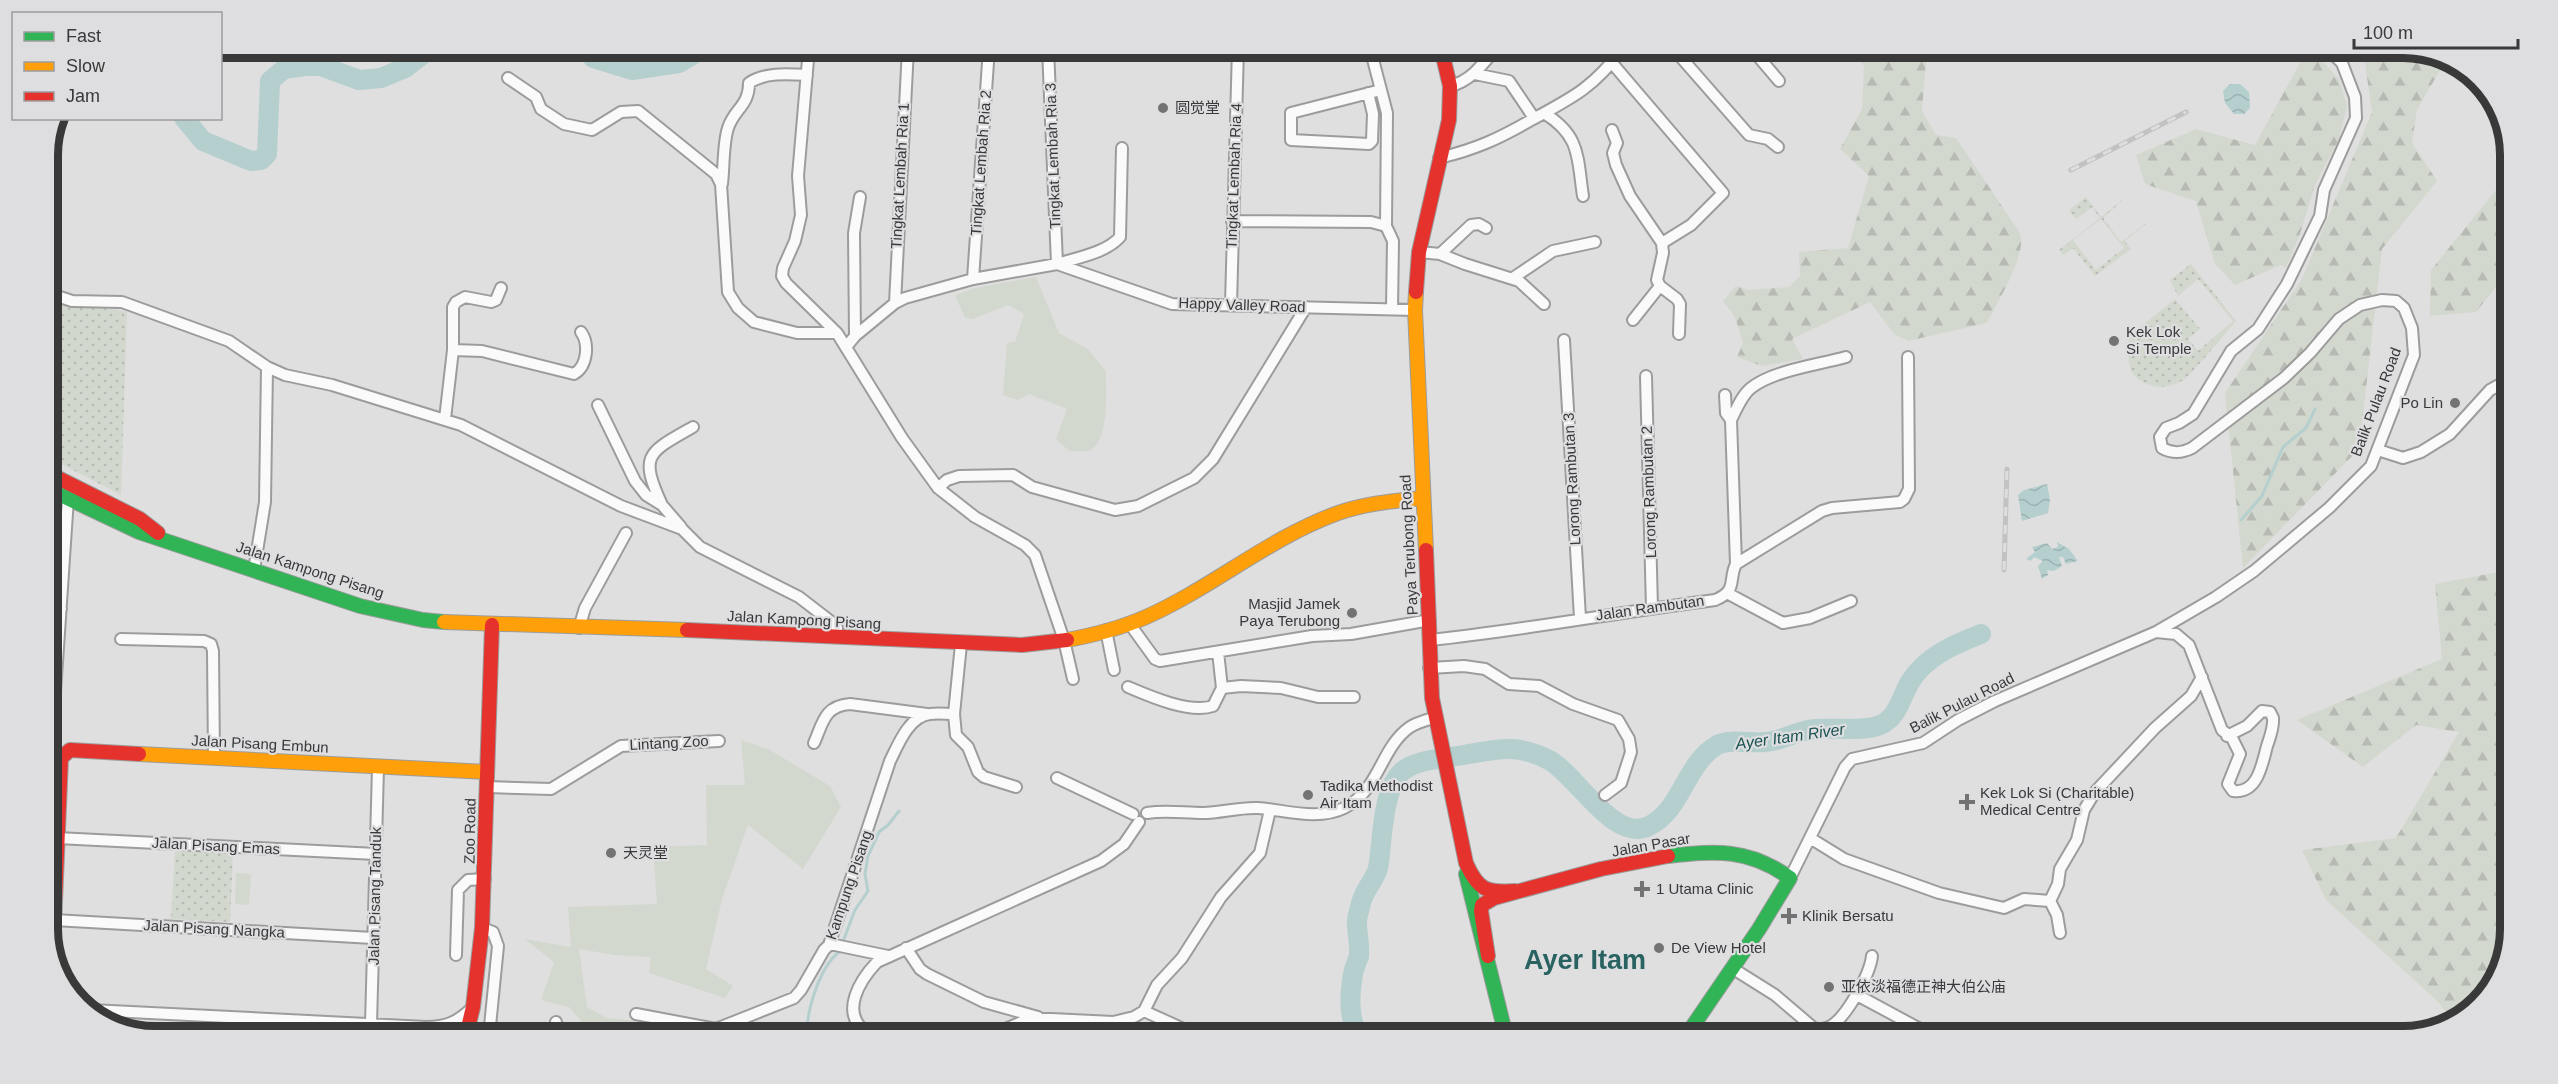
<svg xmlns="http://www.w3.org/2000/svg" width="2558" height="1084" font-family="Arial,'Noto Sans SC',sans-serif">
<defs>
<pattern id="forest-firs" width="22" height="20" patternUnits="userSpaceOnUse" patternTransform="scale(1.5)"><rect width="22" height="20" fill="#d3d8ce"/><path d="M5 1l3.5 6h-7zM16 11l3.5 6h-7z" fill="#b6bab2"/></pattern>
<pattern id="park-dots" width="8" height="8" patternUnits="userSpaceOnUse" patternTransform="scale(1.5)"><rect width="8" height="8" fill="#d3d8ce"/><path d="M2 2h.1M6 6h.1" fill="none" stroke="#b6bab2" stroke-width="1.8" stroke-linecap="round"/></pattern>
<pattern id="water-waves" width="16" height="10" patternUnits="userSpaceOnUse" patternTransform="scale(1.5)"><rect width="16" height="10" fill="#b4cfce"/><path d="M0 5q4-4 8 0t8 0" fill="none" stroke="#9cb2b2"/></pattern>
</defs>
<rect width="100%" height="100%" fill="#dfdfdf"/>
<!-- commercial -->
<path fill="#dbd7e3" d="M48,502L62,508L48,693Z"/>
<!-- grass -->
<path fill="#d3d8ce" d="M1036,277L1059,333L1088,349L1106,371C1106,391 1110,443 1088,451C1083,452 1074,451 1069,451L1056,439L1067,409L1029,394L1017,400L1003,395L1007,343L1015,342L1024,314L1008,305L973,319L965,318L955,295L975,288Z
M741,740L768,749L830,786L841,807L803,869L748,825L722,899L706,969L733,986L725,998L649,973L651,957L615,955L579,949L587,1007L607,1018L650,1022L646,1036H594L569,1007L541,1000L554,962L525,939L571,947L568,907L657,904L653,847L707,845L706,785H745Z
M236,873L251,874L249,905L235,904Z"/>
<!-- forest -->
<path fill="url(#forest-firs)" d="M1848,48H1927L1922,111L1936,135L1956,138L2020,233C2027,256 1998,300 1987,323L1908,341L1894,334L1870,302L1792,339L1803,359L1762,366L1737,357L1743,343L1735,317L1723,301L1736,286L1748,290L1789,287L1800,276L1799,252L1848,248L1869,176L1840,149L1862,109L1864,66Z
M2303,48H2310L2339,79L2347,106L2339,139L2315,185L2300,234L2286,268L2281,265L2235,285L2215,264L2196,201L2145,184L2136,155L2196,129L2255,145L2302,59Z
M2350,48H2403L2444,56L2447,59L2417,109L2412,143L2437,181L2382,249L2359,449L2243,568L2225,393L2302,279L2372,112L2365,63Z
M2510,173V269L2476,312L2430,316L2431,270Z
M2510,570V929L2502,970L2463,1018L2454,1020L2434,998L2326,900L2302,850L2396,838L2459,732L2416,725L2363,767L2297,720L2442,659L2435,584Z"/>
<!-- park -->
<path fill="url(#park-dots)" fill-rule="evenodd" d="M2086,197L2101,217L2125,198L2103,218L2121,242L2152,219L2125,241L2131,249L2095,276L2073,248L2063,255L2059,250L2100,218L2092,207L2076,219L2069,210ZM2101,219L2124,248L2096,270L2073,240Z
M2191,264L2236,321C2225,333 2192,375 2182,381C2172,386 2160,389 2150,385C2125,377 2127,357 2130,335L2175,299L2200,329L2188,339L2198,351L2233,321L2198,279L2178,296L2170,280Z
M48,300C75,309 100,305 127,312L121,495L48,457Z
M175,851L233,853L230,922L171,919Z"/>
<!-- water -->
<path fill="url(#water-waves)" d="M2230,84H2240L2249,92L2250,108L2244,114H2234L2225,103L2223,91Z
M2047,484L2050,500L2048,513L2022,521L2018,495L2024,490Z
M2057,542L2069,549L2078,561L2066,564L2063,557H2059L2062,566L2054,571L2047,570L2048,575L2042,579L2038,566L2043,561L2034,557L2031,561L2026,559L2035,552L2032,547L2047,543L2052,549L2058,547Z"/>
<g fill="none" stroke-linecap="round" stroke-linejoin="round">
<!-- stream -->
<path stroke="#b4cfce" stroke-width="3" d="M2241,520L2262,496L2283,447L2306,428L2315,409
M807,1036C806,1012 819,968 839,952L855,910L868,891L865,874L868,856L879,832L888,825L899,811"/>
<!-- river -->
<path stroke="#b4cfce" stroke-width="20" d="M588,48L593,58L632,70L679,63L704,48
M184,118L203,141L251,161L261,160L267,154L270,81L284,69L305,66H321L359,80L381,78L405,68L431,48
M1357,1036C1349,1014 1349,998 1353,974C1354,968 1357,962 1359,956C1360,945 1357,933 1357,922C1357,915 1360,909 1361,903C1364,890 1375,880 1378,868C1383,843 1381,782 1407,768C1423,759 1446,758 1464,755C1498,749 1516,743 1549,760C1577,775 1614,844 1649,826C1682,810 1685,764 1717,745C1730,738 1751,744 1766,742C1780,741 1793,733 1808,730C1829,726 1861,733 1880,725C1898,718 1901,697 1910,682C1926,656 1955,644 1981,634"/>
<defs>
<path id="street" d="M809,48L798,176L801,215L795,241L783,268L782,276L786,283L837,333L902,438L938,488L975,517L1025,545L1035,555L1064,640L1073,679
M1048,48L1057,264C1076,258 1106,253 1120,237L1122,148
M1370,48L1387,113L1386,226L1393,241L1392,309
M1675,48L1678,54L1749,135L1768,139L1778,147
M1751,48L1779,81
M1612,63L1723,193L1691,225L1662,243
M1475,74L1509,81L1534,118
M508,78L536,97L541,109L564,124L592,130L621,112L638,111L716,174L721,184L728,292L738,308L754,322L797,333H837
M1450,86C1471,81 1483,64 1496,48
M1368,93L1373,114L1372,141L1369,144L1291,140V113L1381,90
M1544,113C1581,136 1577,157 1583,196
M1612,130L1617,143L1613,153L1616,165L1630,196L1662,243L1663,253L1657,280L1660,286L1677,299L1680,304L1679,334
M1439,158C1477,149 1500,138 1533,119C1574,97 1595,86 1623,48
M722,184C724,167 723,143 728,128C734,109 749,106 749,83C765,72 789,74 807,75
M1232,221L1371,222L1386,226
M1419,252L1440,254L1471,225L1479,224L1486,228
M1440,254L1465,264L1519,281L1544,304
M1513,278L1553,251L1595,242
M973,279L989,48
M48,293L72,301L122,302L229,341L267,367L285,375L332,385L461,425L621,506L682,529L700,547L799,597L834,624L837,628V637
M895,303L908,48
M1231,304L1238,48
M1633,320L1660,286
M855,336L854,233L860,197
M1564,340L1580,618
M846,347L855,336L895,303L905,298L973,279L1057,264L1172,304L1415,310
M453,350L482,351L574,374C588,366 589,343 581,332
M1646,376L1652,608
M1725,395L1726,413L1731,420L1736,564
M598,405L635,481L646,495L662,505L681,527
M445,419L453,350V307L456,302L465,297L491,302L496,300L501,288
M1731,420C1736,410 1742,395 1751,388C1774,370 1818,365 1846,357
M2378,450L2403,458L2421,452L2450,434L2490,390L2510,379
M938,488L947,480L959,476L1013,475L1032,487L1115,510L1138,506L1194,478L1213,459L1306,307
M662,505C639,455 647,453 693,427
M254,570L265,502L267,367
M1727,593L1783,623L1810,618L1851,601
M48,610L61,609
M1129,623L1155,659L1160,661L1312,636L1351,634L1430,620
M579,628L585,608L626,533
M1106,630L1114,670
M48,632L55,651
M2156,632L2176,634L2189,645L2222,730L2232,738L2240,754L2228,784L2233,791C2258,794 2262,764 2267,746C2270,737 2274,727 2273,718L2270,712L2262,711L2247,726L2227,736
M121,639L204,641L211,644L213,651L214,758
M1430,640C1525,630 1620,612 1715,600C1738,591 1728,580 1736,564L1822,511L1832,508L1900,502L1904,499L1909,489L1908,357
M961,644L954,714L956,735L968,747L978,772L984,777L1016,787
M1218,652L1222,688
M1429,668L1464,666L1485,669L1509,684L1539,686L1573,704L1618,720L1629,739L1631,752L1621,783L1605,795
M1128,687C1149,696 1190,714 1213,706L1222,688L1241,686L1281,688L1318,697H1354
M48,722L54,707L68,498
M48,739L55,726V713
M814,743C823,723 824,706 850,704L927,714
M48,755L55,759L59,766
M1057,778L1133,814
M487,787L551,789L621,746L719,741
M1147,813C1166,810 1184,813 1203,813C1221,813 1239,807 1258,808C1285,810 1318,821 1344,808C1380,790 1380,748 1410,727C1418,722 1427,720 1436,717
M57,838L376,854
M1810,838L1844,859L1939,893L2004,908L2024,899L2050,901L2057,915L2060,933
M1790,878L1845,767L1852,759L1923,743L1958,720L1995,701L2156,632L2216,597L2254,571L2329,508L2371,466L2414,355L2412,328L2404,308L2396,301L2382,300L2360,305L2339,319L2310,353L2284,378L2192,448C2182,453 2173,454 2162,448L2160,437L2166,428L2179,423L2193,414L2231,351L2258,329L2287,284L2320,216L2324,190L2356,118L2355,97L2342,63L2327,48
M2050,901L2058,884L2060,869L2077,840L2084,810L2095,792L2155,728L2191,696L2202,677
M54,920L373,938
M482,928L493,932L498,946L489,1036
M829,945H835L888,956
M906,948L920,969L927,974L984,1002L1038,1017
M456,955L458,890L468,880L485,879
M1732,968L1775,995L1816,1030C1820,1029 1825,1029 1829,1027C1846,1019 1870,974 1872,956
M1857,995L1933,1036
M91,1010L426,1027C446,1027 458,1022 473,1007
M1144,1011L1199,1036
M636,1014L716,1029L794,998L801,990L824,950L829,945L890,761C898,745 909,716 930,714C938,713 946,714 954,714
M556,1022L559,1036
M371,1024L378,768
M892,1036L865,1031C840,1012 860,980 877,962L1101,861L1124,844L1139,822
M989,1036L1031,1018L1113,1022L1134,1017L1144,1011L1157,985L1182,958L1221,897L1260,853L1270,810"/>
<path id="fast" d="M48,489L139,532L360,606L423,620L444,622
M1668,856C1717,851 1748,848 1790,878L1759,929L1686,1036
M1466,874L1506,1036"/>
<path id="slow" d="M1416,292L1415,310L1426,550
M444,622L687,630
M1067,640C1094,635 1121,628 1146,617C1213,587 1269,538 1338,513C1366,503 1394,501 1423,498
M139,754L487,772"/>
<path id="jam" d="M1416,292L1419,252L1449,120L1450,86L1441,48
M48,473L140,519L158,533
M1426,550L1432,698L1466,863C1478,890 1486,893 1515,891
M687,630L1022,645L1067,640
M53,950L61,758L70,750L139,754
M1488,956L1481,911L1482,905L1494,898L1601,869L1668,856
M466,1036L473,1007L482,928L492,625"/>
</defs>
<!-- street casing -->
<use href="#street" stroke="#9c9c9c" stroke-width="14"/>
<!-- fast casing -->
<use href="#fast" stroke="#9c9c9c" stroke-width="16"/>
<!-- slow casing -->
<use href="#slow" stroke="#9c9c9c" stroke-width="16"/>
<!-- jam casing -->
<use href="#jam" stroke="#9c9c9c" stroke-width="16"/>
<!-- street -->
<use href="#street" stroke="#fafafa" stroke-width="10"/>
<!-- fast -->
<use href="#fast" stroke="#30b455" stroke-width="14"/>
<!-- slow -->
<use href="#slow" stroke="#ff9f0a" stroke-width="14"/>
<!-- jam -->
<use href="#jam" stroke="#e5322d" stroke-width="14"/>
<defs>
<path id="rail" d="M2071,170L2186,112
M2004,570L2007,469"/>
</defs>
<!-- rail casing -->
<use href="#rail" stroke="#c2c2c2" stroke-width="5"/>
<!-- rail -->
<use href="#rail" stroke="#dedee0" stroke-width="3" stroke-dasharray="9" stroke-linecap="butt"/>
</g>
<!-- markers -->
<g fill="#737374" stroke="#dedee0" stroke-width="2">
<circle cx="1163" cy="108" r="6"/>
<circle cx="2114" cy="341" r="6"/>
<circle cx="2455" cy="403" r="6"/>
<circle cx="1352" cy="613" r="6"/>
<circle cx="1308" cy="795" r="6"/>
<path d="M1964 793h6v6h6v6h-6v6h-6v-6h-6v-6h6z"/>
<circle cx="611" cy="853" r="6"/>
<path d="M1639 880h6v6h6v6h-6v6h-6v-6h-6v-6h6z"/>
<path d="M1786 907h6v6h6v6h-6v6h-6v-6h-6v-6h6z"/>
<circle cx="1659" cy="948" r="6"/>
<circle cx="1829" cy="987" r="6"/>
</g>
<g text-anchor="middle" stroke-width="4.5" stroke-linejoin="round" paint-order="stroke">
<!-- poi labels -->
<g font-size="15" fill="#39393a" stroke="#dedee0" text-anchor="start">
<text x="1175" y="113">圆觉堂</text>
<text x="2126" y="337">Kek Lok<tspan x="2126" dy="17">Si Temple</tspan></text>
<text x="2443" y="408" text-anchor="end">Po Lin</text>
<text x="1340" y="609" text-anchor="end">Masjid Jamek<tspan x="1340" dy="17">Paya Terubong</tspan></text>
<text x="1320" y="791">Tadika Methodist<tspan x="1320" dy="17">Air Itam</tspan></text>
<text x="1980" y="798">Kek Lok Si (Charitable)<tspan x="1980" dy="17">Medical Centre</tspan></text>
<text x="623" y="858">天灵堂</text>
<text x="1656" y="894">1 Utama Clinic</text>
<text x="1802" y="921">Klinik Bersatu</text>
<text x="1671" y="953">De View Hotel</text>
<text x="1841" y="992">亚依淡福德正神大伯公庙</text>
</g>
<!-- street labels -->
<g font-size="15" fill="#39393a" stroke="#dedee0">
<text transform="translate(1053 156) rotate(-92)" y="5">Tingkat Lembah Ria 3</text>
<text transform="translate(981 163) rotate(-86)" y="5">Tingkat Lembah Ria 2</text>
<text transform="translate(900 176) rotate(-87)" y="5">Tingkat Lembah Ria 1</text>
<text transform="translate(1234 176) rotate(-88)" y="5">Tingkat Lembah Ria 4</text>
<text transform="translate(1242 305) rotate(2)" y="5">Happy Valley Road</text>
<text transform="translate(2376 402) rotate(-69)" y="5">Balik Pulau Road</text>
<text transform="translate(1572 479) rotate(-93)" y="5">Lorong Rambutan 3</text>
<text transform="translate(1649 492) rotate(-92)" y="5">Lorong Rambutan 2</text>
<text transform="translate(1409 545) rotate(-93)" y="5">Paya Terubong Road</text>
<text transform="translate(310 570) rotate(18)" y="5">Jalan Kampong Pisang</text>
<text transform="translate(1650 608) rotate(-8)" y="5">Jalan Rambutan</text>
<text transform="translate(804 620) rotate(3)" y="5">Jalan Kampong Pisang</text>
<text transform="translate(1962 703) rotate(-27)" y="5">Balik Pulau Road</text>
<text transform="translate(669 743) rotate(-3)" y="5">Lintang Zoo</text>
<text transform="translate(260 744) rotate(3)" y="5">Jalan Pisang Embun</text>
<text transform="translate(470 831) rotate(-89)" y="5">Zoo Road</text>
<text transform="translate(1651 845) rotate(-10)" y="5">Jalan Pasar</text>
<text transform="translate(216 846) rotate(3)" y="5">Jalan Pisang Emas</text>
<text transform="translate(849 885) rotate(-71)" y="5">Kampung Pisang</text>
<text transform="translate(375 896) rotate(-89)" y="5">Jalan Pisang Tanduk</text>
<text transform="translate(214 929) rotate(3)" y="5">Jalan Pisang Nangka</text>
</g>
<!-- water labels -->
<g font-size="16" font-style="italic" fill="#1a5252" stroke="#dedee0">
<text transform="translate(1790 736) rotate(-8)" y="6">Ayer Itam River</text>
</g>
<!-- town labels -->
<g font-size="27" font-weight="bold" fill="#286261" stroke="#dedee0">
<text x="1585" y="969">Ayer Itam</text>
</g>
</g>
<!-- crop -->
<path d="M0 0H2558V1084H0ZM155 58H2403A97 97 0 0 1 2500 155V929A97 97 0 0 1 2403 1026H155A97 97 0 0 1 58 929V155A97 97 0 0 1 155 58Z" fill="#dedee0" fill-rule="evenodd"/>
<path fill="none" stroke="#39393a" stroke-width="8" d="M155 58H2403A97 97 0 0 1 2500 155V929A97 97 0 0 1 2403 1026H155A97 97 0 0 1 58 929V155A97 97 0 0 1 155 58Z"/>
<!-- legend -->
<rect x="12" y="12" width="210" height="108" fill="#dedee0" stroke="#9c9c9e" stroke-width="1.5"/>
<rect x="24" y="32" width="30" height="9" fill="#30b455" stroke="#9c9c9e" stroke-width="1.5"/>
<text x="66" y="42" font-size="18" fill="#39393a">Fast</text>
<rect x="24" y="62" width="30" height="9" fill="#ff9f0a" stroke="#9c9c9e" stroke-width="1.5"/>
<text x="66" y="72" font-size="18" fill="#39393a">Slow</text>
<rect x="24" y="92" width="30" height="9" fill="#e5322d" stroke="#9c9c9e" stroke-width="1.5"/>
<text x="66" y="102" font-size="18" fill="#39393a">Jam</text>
<!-- scale -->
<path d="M2354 39v9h164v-9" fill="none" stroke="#39393a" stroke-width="3"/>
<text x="2363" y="39" font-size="18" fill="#39393a" stroke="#dedee0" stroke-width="4.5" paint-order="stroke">100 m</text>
</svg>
